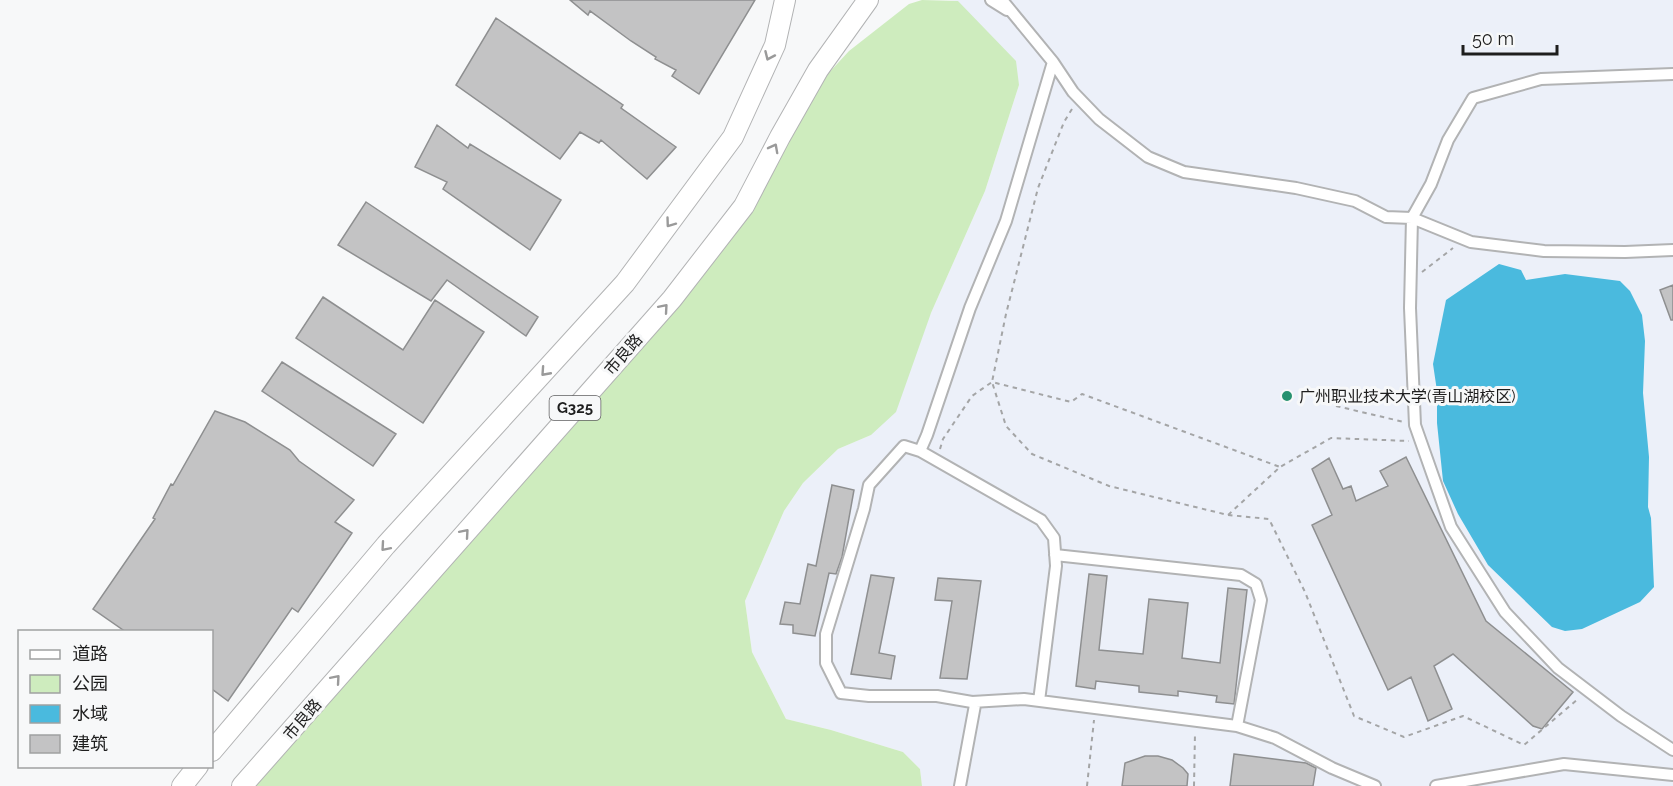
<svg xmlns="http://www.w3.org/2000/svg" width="1673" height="786" font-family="Raleway,'Noto Sans SC',sans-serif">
<rect width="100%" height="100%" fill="#f7f8f9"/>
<!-- built -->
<path fill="#ecf0f9" d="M949,0H1673V786H922L920,769L903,752L831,730L786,719L752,652L745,601L784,511L803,483L838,449L871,435L931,313L985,191L1019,85L958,1Z"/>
<!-- green -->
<path fill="#ceecbe" d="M922,0L958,1L1016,61L1019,85L985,191L931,313L896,412L871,435L838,449L803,483L784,511L745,601L752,652L786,719L831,730L903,752L920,769L922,786H252L714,255L825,77L849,51L909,4Z"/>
<!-- water -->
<path fill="#4abade" d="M1499,264L1521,270L1526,280L1565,274L1620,281L1630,291L1642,315L1645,341L1643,393L1649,457L1648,507L1651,518L1654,587L1640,602L1582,629L1565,631L1552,627L1488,565L1458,514L1443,481L1437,423V391L1433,364L1446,300Z"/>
<!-- building -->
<path fill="#c3c3c4" stroke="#8e8f90" stroke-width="1.5" d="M570,0H755L699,94L672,76L676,70L655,59L656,57L631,41L590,11L588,15Z
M496,18L623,105L621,108L676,147L647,179L601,140L599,143L580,132L560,159L456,85Z
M437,125L468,148L470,144L561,200L530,250L443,189L447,182L415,167Z
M366,202L538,317L526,336L447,280L431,301L338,245Z
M1673,285V320H1671L1660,290Z
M323,297L403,350L435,300L484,332L423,423L296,338Z
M282,362L396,434L373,466L262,391Z
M215,411L245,422L290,450L299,461L354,500L335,522L352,533L298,612L292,608L228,701L212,689V632H126L93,609L155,519L153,518L171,484L173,485Z
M1406,457L1486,621L1573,692L1542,729L1533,726L1453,654L1434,666L1452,709L1428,721L1411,677L1388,690L1312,525L1332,515L1312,469L1329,458L1343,489L1351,486L1356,501L1388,486L1380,471Z
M832,485L854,490L842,557L836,574L829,573L815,636L793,633V625L780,624L785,602L800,604L808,564L816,566Z
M1089,574L1107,576L1099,650L1143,654L1149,599L1188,603L1182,658L1220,663L1228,588L1247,590L1234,704L1216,702L1217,696L1178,691V696L1139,692V686L1096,681L1095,689L1076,686Z
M871,575L894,578L879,653L895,656L891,679L851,674Z
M938,578L981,581L967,679L940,678L952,601L935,600Z
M1234,754L1306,763L1316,768L1313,786H1230Z
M1145,756H1158L1172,760L1183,768L1188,774L1187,786H1122L1125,763Z"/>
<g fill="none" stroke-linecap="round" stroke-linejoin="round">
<defs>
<path id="street" d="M991,0L1007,10
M1053,62L1073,92L1099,119L1148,157L1184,172L1296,188L1355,201L1386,217L1412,218L1471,242L1544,251L1625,252L1673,250
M1673,74L1541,79L1473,98L1448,140L1431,184L1412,218L1410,308L1415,425L1451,527L1505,612L1558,668L1621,716L1673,750
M920,451L1041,520L1054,538L1056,566L1039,701
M1055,555L1241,575L1256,584L1261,600L1237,726
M972,702L1024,699L1237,726L1275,738L1332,768L1375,786
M960,786L975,705L972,702L937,696H869L841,693L826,663V634L864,509L869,485L904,446L920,451L927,435L970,308L1006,221L1053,62L1002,0
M1436,786L1564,764L1673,775"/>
<path id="highway" d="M212,751L386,545L625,283L733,137L775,45L785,0
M182,786L198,766
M242,786L672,299L744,206L780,137L818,70L868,0"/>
</defs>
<!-- street casing -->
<use href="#street" stroke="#b2b3b4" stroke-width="14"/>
<!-- highway casing -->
<use href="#highway" stroke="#b2b3b4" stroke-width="22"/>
<!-- path -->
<path stroke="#a4a5a6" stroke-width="2" stroke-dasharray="4.5 4.5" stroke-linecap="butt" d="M1072,109L1064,122L1038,188L1006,314L992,382L1006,426L1032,454L1109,486L1228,515L1280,467L1331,438L1409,441
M1422,272L1453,248
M1336,406L1404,422
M940,449L943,439L972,396L992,382L1071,402L1082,394L1280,467
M1228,515L1269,519L1305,592L1354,716L1404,737L1463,716L1524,745L1578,699
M1087,786L1094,720
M1194,786L1195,733"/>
<!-- street -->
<use href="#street" stroke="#fff" stroke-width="10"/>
<!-- highway -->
<use href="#highway" stroke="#fff" stroke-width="20"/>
</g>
<!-- one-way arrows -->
<defs><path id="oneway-chevron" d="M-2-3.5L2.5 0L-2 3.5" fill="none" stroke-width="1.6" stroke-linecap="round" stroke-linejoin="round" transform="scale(1.5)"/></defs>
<g stroke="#9a9a9a">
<use href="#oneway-chevron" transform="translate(769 56) rotate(114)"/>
<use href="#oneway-chevron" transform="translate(774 148) rotate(-62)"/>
<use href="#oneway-chevron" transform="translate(670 223) rotate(126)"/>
<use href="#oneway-chevron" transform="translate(664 308) rotate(-49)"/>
<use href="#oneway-chevron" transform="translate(545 372) rotate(132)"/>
<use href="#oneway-chevron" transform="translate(465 533) rotate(-49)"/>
<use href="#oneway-chevron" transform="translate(385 547) rotate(131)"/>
<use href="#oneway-chevron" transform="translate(336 679) rotate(-49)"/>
</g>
<!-- markers -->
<circle fill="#27916f" stroke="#f7f8f9" stroke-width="2" cx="1287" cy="396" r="6"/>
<g text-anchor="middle" stroke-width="6" stroke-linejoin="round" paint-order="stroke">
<!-- shield labels -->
<rect fill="#f7f8f9" stroke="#5f5f60" stroke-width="1.5" x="549.5" y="396" width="51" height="24" rx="4.5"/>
<g font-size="15" font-weight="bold" fill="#1e1e1e">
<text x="575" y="413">G325</text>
</g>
<!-- street labels -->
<g font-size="16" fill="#1e1e1e" stroke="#f7f8f9">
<text transform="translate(623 354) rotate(-49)" y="6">市良路</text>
<text transform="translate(302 719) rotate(-49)" y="6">市良路</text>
</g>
<!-- poi labels -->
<g font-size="16" fill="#1e1e1e" stroke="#f7f8f9" text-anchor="start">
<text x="1299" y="402">广州职业技术大学(青山湖校区)</text>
</g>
</g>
<!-- legend -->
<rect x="18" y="630" width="195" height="138" fill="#f7f8f9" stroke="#a0a1a1" stroke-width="1.5"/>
<rect x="30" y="650" width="30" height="9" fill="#ffffff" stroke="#a0a1a1" stroke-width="1.5"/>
<text x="72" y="660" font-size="18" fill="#1e1e1e">道路</text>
<rect x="30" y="675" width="30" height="18" fill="#ceecbe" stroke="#a0a1a1" stroke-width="1.5"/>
<text x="72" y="690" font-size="18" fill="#1e1e1e">公园</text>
<rect x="30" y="705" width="30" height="18" fill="#4abade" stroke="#a0a1a1" stroke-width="1.5"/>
<text x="72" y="720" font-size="18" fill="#1e1e1e">水域</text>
<rect x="30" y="735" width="30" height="18" fill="#c3c3c4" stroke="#a0a1a1" stroke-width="1.5"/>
<text x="72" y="750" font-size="18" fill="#1e1e1e">建筑</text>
<!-- scale -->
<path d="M1463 45v9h94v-9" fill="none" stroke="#1e1e1e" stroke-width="3"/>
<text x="1472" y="45" font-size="18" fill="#1e1e1e" stroke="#f7f8f9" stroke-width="4.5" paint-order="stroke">50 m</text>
</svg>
